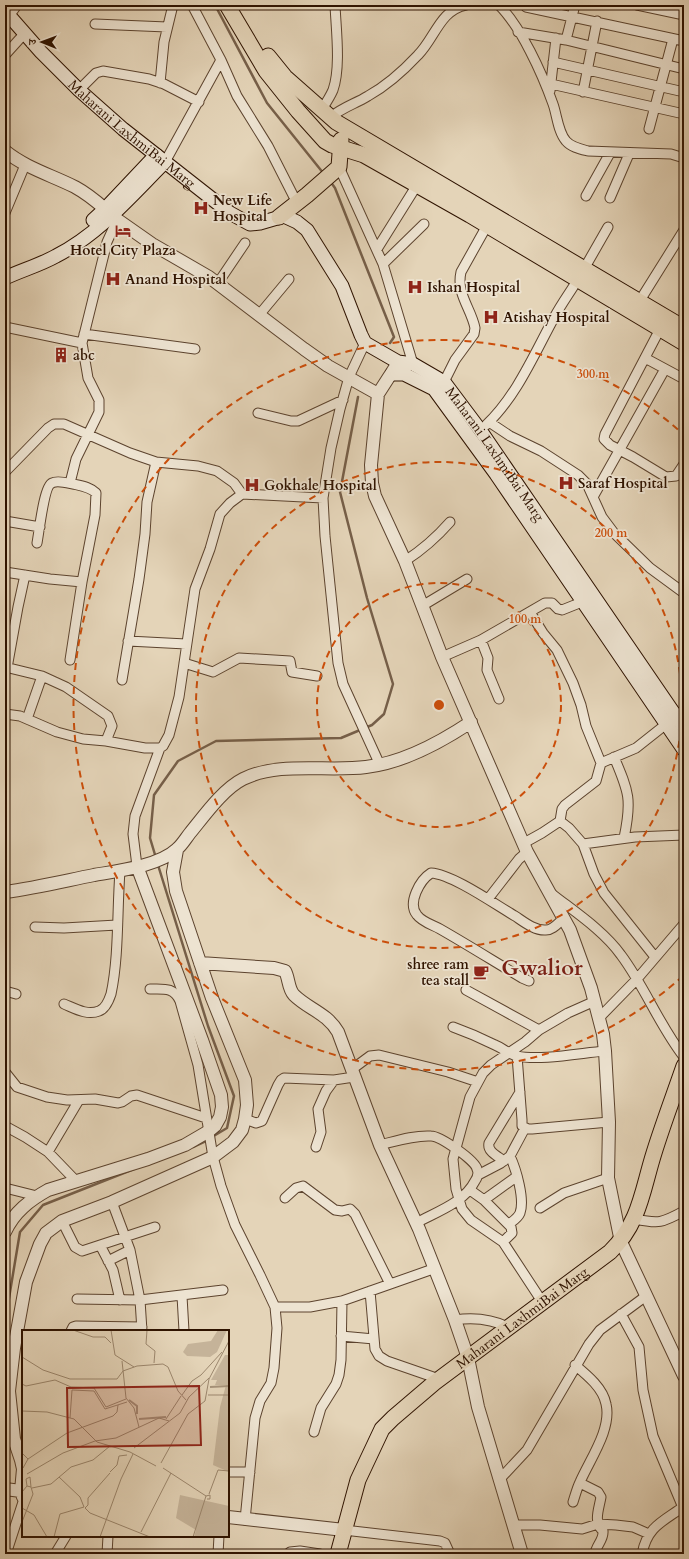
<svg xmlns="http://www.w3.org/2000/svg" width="689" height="1559" font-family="Cardo,'Noto Serif Devanagari',serif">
<rect width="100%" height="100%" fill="#e4d4b8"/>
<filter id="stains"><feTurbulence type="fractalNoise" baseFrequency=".005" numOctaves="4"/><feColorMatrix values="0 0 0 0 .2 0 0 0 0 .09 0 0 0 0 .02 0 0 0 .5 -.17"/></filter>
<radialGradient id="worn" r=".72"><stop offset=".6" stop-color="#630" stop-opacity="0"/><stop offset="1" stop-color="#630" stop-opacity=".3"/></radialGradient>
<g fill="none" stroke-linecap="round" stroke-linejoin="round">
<!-- stream -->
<path stroke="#765f49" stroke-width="2.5" d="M215,5L267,103L324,174
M330,181L335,188L394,337L390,343
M156,858L150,838L154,795L178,761L216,741L341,738L372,725L384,714L393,684L367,598L340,492L358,397
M158,865L208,1026L234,1096L227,1128L212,1137
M193,1147L208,1140
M5,1322L20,1232L43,1205L134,1169
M5,1447L8,1477L7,1485
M5,1505L7,1492"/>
<defs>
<path id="minor" d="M192,5L221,60L237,96L268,146L297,203
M499,5C521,27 542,73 553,104C557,115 558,132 566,141C571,147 580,149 588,151L671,154L684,158
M637,5L684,15
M526,7L684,41
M9,16L17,5
M95,24L167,27
M518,32L566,40L684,69
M566,40L575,5
M5,55L24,34
M553,62L684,92
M160,83L164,42L172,9
M551,84L684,114
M79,90L96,73L103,71L149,79L164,84L199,102
M550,91L556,38
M583,92L597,21
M322,109C326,103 330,97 333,90C341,67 336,29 335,5
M331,117C343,107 355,104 368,96C386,86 404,70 418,55C435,38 440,10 466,5
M649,129L673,39
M165,162L221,60
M339,167L383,264L413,364
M586,196L610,153
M610,198L629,154
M5,213L25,165
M377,249L417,185
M383,264L424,224
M584,269L608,227
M218,283L245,243
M639,302L684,230
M259,315L289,279
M5,327L82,343
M660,329L605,434L604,439L610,445L633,457L666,477L676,476L684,464
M84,334L195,349
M365,343L349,377L340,409L331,448L323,498L325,536L338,663L343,684L380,765
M645,358L684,379
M444,382L455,360L474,334L475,328C471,308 456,294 461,272L489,222
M258,413L291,421H298L343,400
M489,422L510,436L541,451L578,475L587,484L602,517L614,533L650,568L684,593
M486,425C517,396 535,352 555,316C562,303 571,291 578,279
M5,472L48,428L54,424H64L130,453L156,462L198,466L217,471L234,483L242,494L323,498
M70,483L76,459L99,412V400L88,378L82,343L107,242L117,220
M593,497L665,369
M5,521L40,527
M37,543C39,533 44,486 52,483C57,480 68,483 73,484C82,486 90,487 96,493L95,515L82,582L70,660
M405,561C422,550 436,538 450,522
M5,572L50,579L82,582
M422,606L467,579
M530,612L543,633L557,650L573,683L581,705L586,726L601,763
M481,640L488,658L487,670L499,699
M128,641L186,644
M442,657L481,640L545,603H552L558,609L562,610L582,602
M184,663L213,672L239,658L290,661L292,672L317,676
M5,667L42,676L66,687L108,716L112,726L106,741
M7,668L18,607L25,575
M122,680L139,579L145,534L147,502L156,462
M5,714L20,716L57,732L83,739L106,741L145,748H160L163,746L169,735L179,697L195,589L210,549L220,514L230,503L242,494
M27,719L42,676
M614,757C629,792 632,800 624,838
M560,821L569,828L583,844L594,874L604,893L655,957
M524,843L542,833L560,821L562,809L565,805L596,781L601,763L636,748L684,710
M583,844L635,837L684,835
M137,866L133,834L135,816L160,748
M552,894C575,912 604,931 621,955C645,987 659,1025 684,1057
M488,899L519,859L527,852
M35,927L64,928L117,925
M529,981L522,978C495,962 468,945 440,929C433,925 422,922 417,915C407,903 420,880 431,873C452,874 496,905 515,916C524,922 535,931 546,930C553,930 558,923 563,919
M150,989C164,989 174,987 180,1001L198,1065L213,1157L221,1186L235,1225L260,1275L275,1307L277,1328L274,1368L271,1383L260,1401L255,1418L245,1520
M466,990L539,1030
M5,991L16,994
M64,1004C74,1008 87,1016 99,1011C105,1009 109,1000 111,994C119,957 117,910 120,871
M599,1018L637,979L684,924
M453,1027C467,1032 481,1038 495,1045C503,1048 508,1054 517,1056C539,1061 581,1053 605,1051
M517,1056L522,1120V1126L528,1129H532L609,1122
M351,1070L370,1056L379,1055L448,1072L478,1082
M5,1072L17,1087L47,1097L67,1100L95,1099L118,1103L122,1102L131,1096L137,1095L206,1118
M245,1119L256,1123L262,1121L278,1085L281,1080L284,1078L334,1080L354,1077
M5,1126L25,1137L48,1152L76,1181
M380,1145C396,1141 414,1135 431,1136C440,1136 475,1160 477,1169C479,1173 477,1178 475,1181C464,1203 436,1212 416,1223
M316,1147L321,1132L318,1109L326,1091L334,1080
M48,1152L79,1100
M504,1161C498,1156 487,1152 489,1143L520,1092
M478,1175L501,1163L510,1156L525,1128
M5,1188L37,1196
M470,1190L484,1200L511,1227L512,1233L503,1242
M285,1198L296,1188L303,1186L335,1210L342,1211L350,1209L355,1214L390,1284
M484,1200L516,1177
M112,1202L130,1250L140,1300L142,1331
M540,1208L564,1193L608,1178
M635,1219C659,1224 662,1223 684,1211
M62,1221L75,1247L82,1251L155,1227
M509,1224C513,1221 518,1218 520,1213C525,1199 516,1169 510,1156
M100,1245L113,1270L120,1300
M108,1261L130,1250
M370,1291L375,1349L379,1356L387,1361L439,1379
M182,1296L184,1331
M77,1299L140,1300L223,1290
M543,1303L503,1242L471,1220L462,1209L456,1189L453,1159L470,1097L483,1073L491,1065L525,1042L539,1030L568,1013L595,1001
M275,1307H310L342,1301L433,1269
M621,1314L639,1347L643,1390L653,1436L684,1510
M455,1320C475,1317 492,1319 510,1328
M71,1331L73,1327L76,1326L142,1327
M341,1336L374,1339
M314,1432L321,1408L336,1384L339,1375L341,1360L342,1301
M228,1472H250
M499,1480L527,1450L589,1344L600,1330L646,1296
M580,1483L598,1492L601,1497C599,1509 593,1522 603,1531C604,1540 596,1545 595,1554
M573,1502C575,1496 577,1488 580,1482C590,1459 612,1429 606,1404C603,1388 587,1375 575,1365
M513,1525H540L582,1529L598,1524L616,1525L633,1527L649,1534
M344,1530L440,1541L445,1543L450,1554
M6,1554L23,1502
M55,1554L66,1536
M107,1554L108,1536
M218,1554L219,1536
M288,1554L290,1552L300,1551L320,1554
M642,1554C647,1527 662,1522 683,1507"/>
<path id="tertiary" d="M5,151C26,168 51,175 75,187C86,193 96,201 105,209
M112,216L152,244L209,277L304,349L328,366L378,394
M396,366L378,394L371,465L372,483L375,496L405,561L442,657L527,852L570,930L591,988L603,1034L605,1051L609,1122L608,1178L621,1242L684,1376
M5,892C35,888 64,881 94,875C117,871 159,866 177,849C182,845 186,838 190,833C204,816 223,789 243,779C279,761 327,772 366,767C402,763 441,742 471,722
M200,963L274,968L285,971C289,978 288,989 294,995C308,1009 327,1013 338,1032L380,1145L419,1229L455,1320L468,1358L478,1407L522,1554
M5,1232C14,1212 30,1200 48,1190L148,1159L185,1145L209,1131L215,1126L220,1117L222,1107L221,1095L202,1040L137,866
M5,1489L21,1491
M23,1497L21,1491L23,1469L21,1460L14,1439L9,1391L14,1348L26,1282L40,1244L46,1233L62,1221L112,1202L213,1157L233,1142L242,1130L245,1119L247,1105L245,1080L212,998L176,891L173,872L177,850
M228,1517L344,1530"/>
<g id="secondary">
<path id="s1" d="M5,11L41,52L79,90L123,129L230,213L250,224L260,223L284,216L297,222L307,230L342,286L361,335L365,343L398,362L413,364L444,382L480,430L684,728"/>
<path d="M93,220L105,209L156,155"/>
<path d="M5,278C22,270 40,265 56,256C99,234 131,196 165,162"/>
<path d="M392,374H404L434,389L496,474L684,750"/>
</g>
<g id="primary">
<path d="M227,5L266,71L298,111L325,141L332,145L364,155L470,215L684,343"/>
<path d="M268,56L285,77L336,122L684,328"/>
<path d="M279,217L307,195L339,167L341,140"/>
<path id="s2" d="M338,1554L358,1480L382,1429L393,1418L434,1383L610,1252C640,1223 642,1191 654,1153C663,1124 674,1095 684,1066"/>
</g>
</defs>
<!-- minor casing -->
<use href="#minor" stroke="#5c432e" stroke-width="11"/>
<!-- tertiary casing -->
<use href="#tertiary" stroke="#5c432e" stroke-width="14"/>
<!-- secondary casing -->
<use href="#secondary" stroke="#2f1300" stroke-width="15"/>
<!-- primary casing -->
<use href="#primary" stroke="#2f1300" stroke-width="17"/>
<!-- minor -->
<use href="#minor" stroke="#ede3d1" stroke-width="9"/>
<!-- tertiary -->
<use href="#tertiary" stroke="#ede3d1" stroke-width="12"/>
<!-- secondary -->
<use href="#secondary" stroke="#ede3d1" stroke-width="13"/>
<!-- primary -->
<use href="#primary" stroke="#e4d4b8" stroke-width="15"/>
</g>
<!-- distance rings -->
<g fill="none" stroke="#cc4e0a" stroke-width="2" stroke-dasharray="7 5">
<circle cx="439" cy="705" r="122"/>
<circle cx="439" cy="705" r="243"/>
<path d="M683 976A365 365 0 1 1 683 434"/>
</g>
<!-- icons -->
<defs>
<symbol id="hospital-bare" viewBox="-9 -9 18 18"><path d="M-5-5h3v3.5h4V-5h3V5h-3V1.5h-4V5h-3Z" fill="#8f2418" stroke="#ede3d1" stroke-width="2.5" paint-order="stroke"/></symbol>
<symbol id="hotel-bare" viewBox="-9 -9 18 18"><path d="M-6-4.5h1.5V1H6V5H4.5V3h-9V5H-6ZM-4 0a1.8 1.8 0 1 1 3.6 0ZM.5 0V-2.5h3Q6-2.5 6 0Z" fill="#8f2418" stroke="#ede3d1" stroke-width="2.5" paint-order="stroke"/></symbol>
<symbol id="building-bare" viewBox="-9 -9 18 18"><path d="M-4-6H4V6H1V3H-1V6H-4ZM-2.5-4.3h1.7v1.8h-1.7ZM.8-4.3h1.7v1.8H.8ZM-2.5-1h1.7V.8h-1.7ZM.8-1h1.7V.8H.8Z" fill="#8f2418" stroke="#ede3d1" stroke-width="2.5" paint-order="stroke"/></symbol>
<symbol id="cafe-bare" viewBox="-9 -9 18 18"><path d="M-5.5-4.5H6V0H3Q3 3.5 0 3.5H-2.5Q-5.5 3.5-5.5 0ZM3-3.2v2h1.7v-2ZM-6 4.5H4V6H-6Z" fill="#8f2418" stroke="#ede3d1" stroke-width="2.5" paint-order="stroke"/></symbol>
</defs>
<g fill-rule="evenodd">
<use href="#hospital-bare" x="190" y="197" width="22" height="22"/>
<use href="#hotel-bare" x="112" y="220" width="22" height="22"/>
<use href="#hospital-bare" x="102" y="268" width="22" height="22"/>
<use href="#hospital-bare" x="404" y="276" width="22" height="22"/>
<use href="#hospital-bare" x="480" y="306" width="22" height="22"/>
<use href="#building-bare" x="50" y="344" width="22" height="22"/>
<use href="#hospital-bare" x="555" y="472" width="22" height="22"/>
<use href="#hospital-bare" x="241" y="474" width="22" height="22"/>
<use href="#cafe-bare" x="470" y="961" width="22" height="22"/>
</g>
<g text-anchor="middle" stroke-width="3.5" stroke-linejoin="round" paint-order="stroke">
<!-- street labels -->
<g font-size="14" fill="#2f1300" stroke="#ede3d1">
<text dy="5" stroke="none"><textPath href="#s1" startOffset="177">Maharani LaxhmiBai Marg</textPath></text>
<text dy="5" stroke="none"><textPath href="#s1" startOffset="693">Maharani LaxhmiBai Marg</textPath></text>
<text dy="5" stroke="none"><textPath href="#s2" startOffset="312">Maharani LaxhmiBai Marg</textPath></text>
</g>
<!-- poi labels -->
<g font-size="14" font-weight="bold" fill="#2f1300" stroke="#ede3d1" text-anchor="start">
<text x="213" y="205">New Life<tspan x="213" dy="16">Hospital</tspan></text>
<text x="123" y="255" text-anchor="middle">Hotel City Plaza</text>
<text x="125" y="284">Anand Hospital</text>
<text x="427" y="292">Ishan Hospital</text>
<text x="503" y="322">Atishay Hospital</text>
<text x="73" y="360">abc</text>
<text x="578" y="488">Saraf Hospital</text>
<text x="264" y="490">Gokhale Hospital</text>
<text x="469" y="969" text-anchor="end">shree ram<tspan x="469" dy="16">tea stall</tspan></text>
</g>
<!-- town labels -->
<g font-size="22" font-weight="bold" fill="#7a1f14" stroke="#ede3d1">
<text x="542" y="975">Gwalior</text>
</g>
</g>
<!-- overview -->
<g transform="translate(22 1330)">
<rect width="207" height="207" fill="#e4d4b8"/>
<path d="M196,0H205L195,22L188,27L165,26L161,22L166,14L189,11Z" fill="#c5b399"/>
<path d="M203,25H207V142L191,135L198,77L204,55H193L195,50H189ZM158,165L207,176V207H172L174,200L154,188Z" fill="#c5b399"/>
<path fill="none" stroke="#a69279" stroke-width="2" d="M188,57L207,56M107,70L115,76V84M117,89L144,87"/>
<path fill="none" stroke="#9c876e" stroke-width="1" d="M51,0L71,7H83L89,13M89,0L93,25L112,37M125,0L124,14L133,21L132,33M0,27L21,40L48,49H95L101,41L115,36L141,34L146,37L156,61L164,70M100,31L104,68L112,78L117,97M0,54L4,56L33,50L49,57L72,58L84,77L104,69M160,65L170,51L179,45L200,22M186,65H207M0,81L25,82L52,89L75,112L108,122L134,136M48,88L50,60L72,61L83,79L105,72M144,89L159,66M112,118L158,83L167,67L187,48M0,123L6,129L1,138M6,129L45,103L91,86L95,82L96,75M139,133L166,84L183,71L187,49L207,11M141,138L184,166M88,142L95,135L97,126L105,125M5,144L41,123L73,111L94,108L137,88L147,91M37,147L58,167L62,177M10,158L29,154L49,137L71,130L88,116M0,162L5,156L4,149L8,147L9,157L5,156M187,164L196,140L207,141M0,178L12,185L25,207M63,178L68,183L128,207M63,178L66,175V168L88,143M0,192L11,164L9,157M119,202L149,143M32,207L38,184L62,177M78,207L99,149L111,124M171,207L184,166L188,165V169H185"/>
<path fill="#8f2418" fill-opacity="0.15" stroke="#8f2418" stroke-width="2" d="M177,56L179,115L46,117L45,58Z"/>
<rect width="207" height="207" fill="none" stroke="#2f1300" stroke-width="2"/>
</g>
<circle cx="439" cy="705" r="6" fill="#cc4e0a" stroke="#ede3d1" stroke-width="2"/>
<g font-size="12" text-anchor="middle" font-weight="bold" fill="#cc4e0a" stroke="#ede3d1" stroke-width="3.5" stroke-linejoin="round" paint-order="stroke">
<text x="593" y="378">300 m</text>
<text x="611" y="537">200 m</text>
<text x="525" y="623">100 m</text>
</g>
<!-- margin -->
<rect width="689" height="1559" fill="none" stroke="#e4d4b8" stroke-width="20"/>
<rect x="6" y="6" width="677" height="1547" fill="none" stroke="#2f1300" stroke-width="2"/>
<rect x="10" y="10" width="669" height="1539" fill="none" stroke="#2f1300"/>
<!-- north arrow -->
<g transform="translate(42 42) rotate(271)" stroke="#ede3d1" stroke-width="3" paint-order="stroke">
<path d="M0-3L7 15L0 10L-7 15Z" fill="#2f1300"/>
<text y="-6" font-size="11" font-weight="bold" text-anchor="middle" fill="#2f1300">उ</text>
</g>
<rect width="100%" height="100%" filter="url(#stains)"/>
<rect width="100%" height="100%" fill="url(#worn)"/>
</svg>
